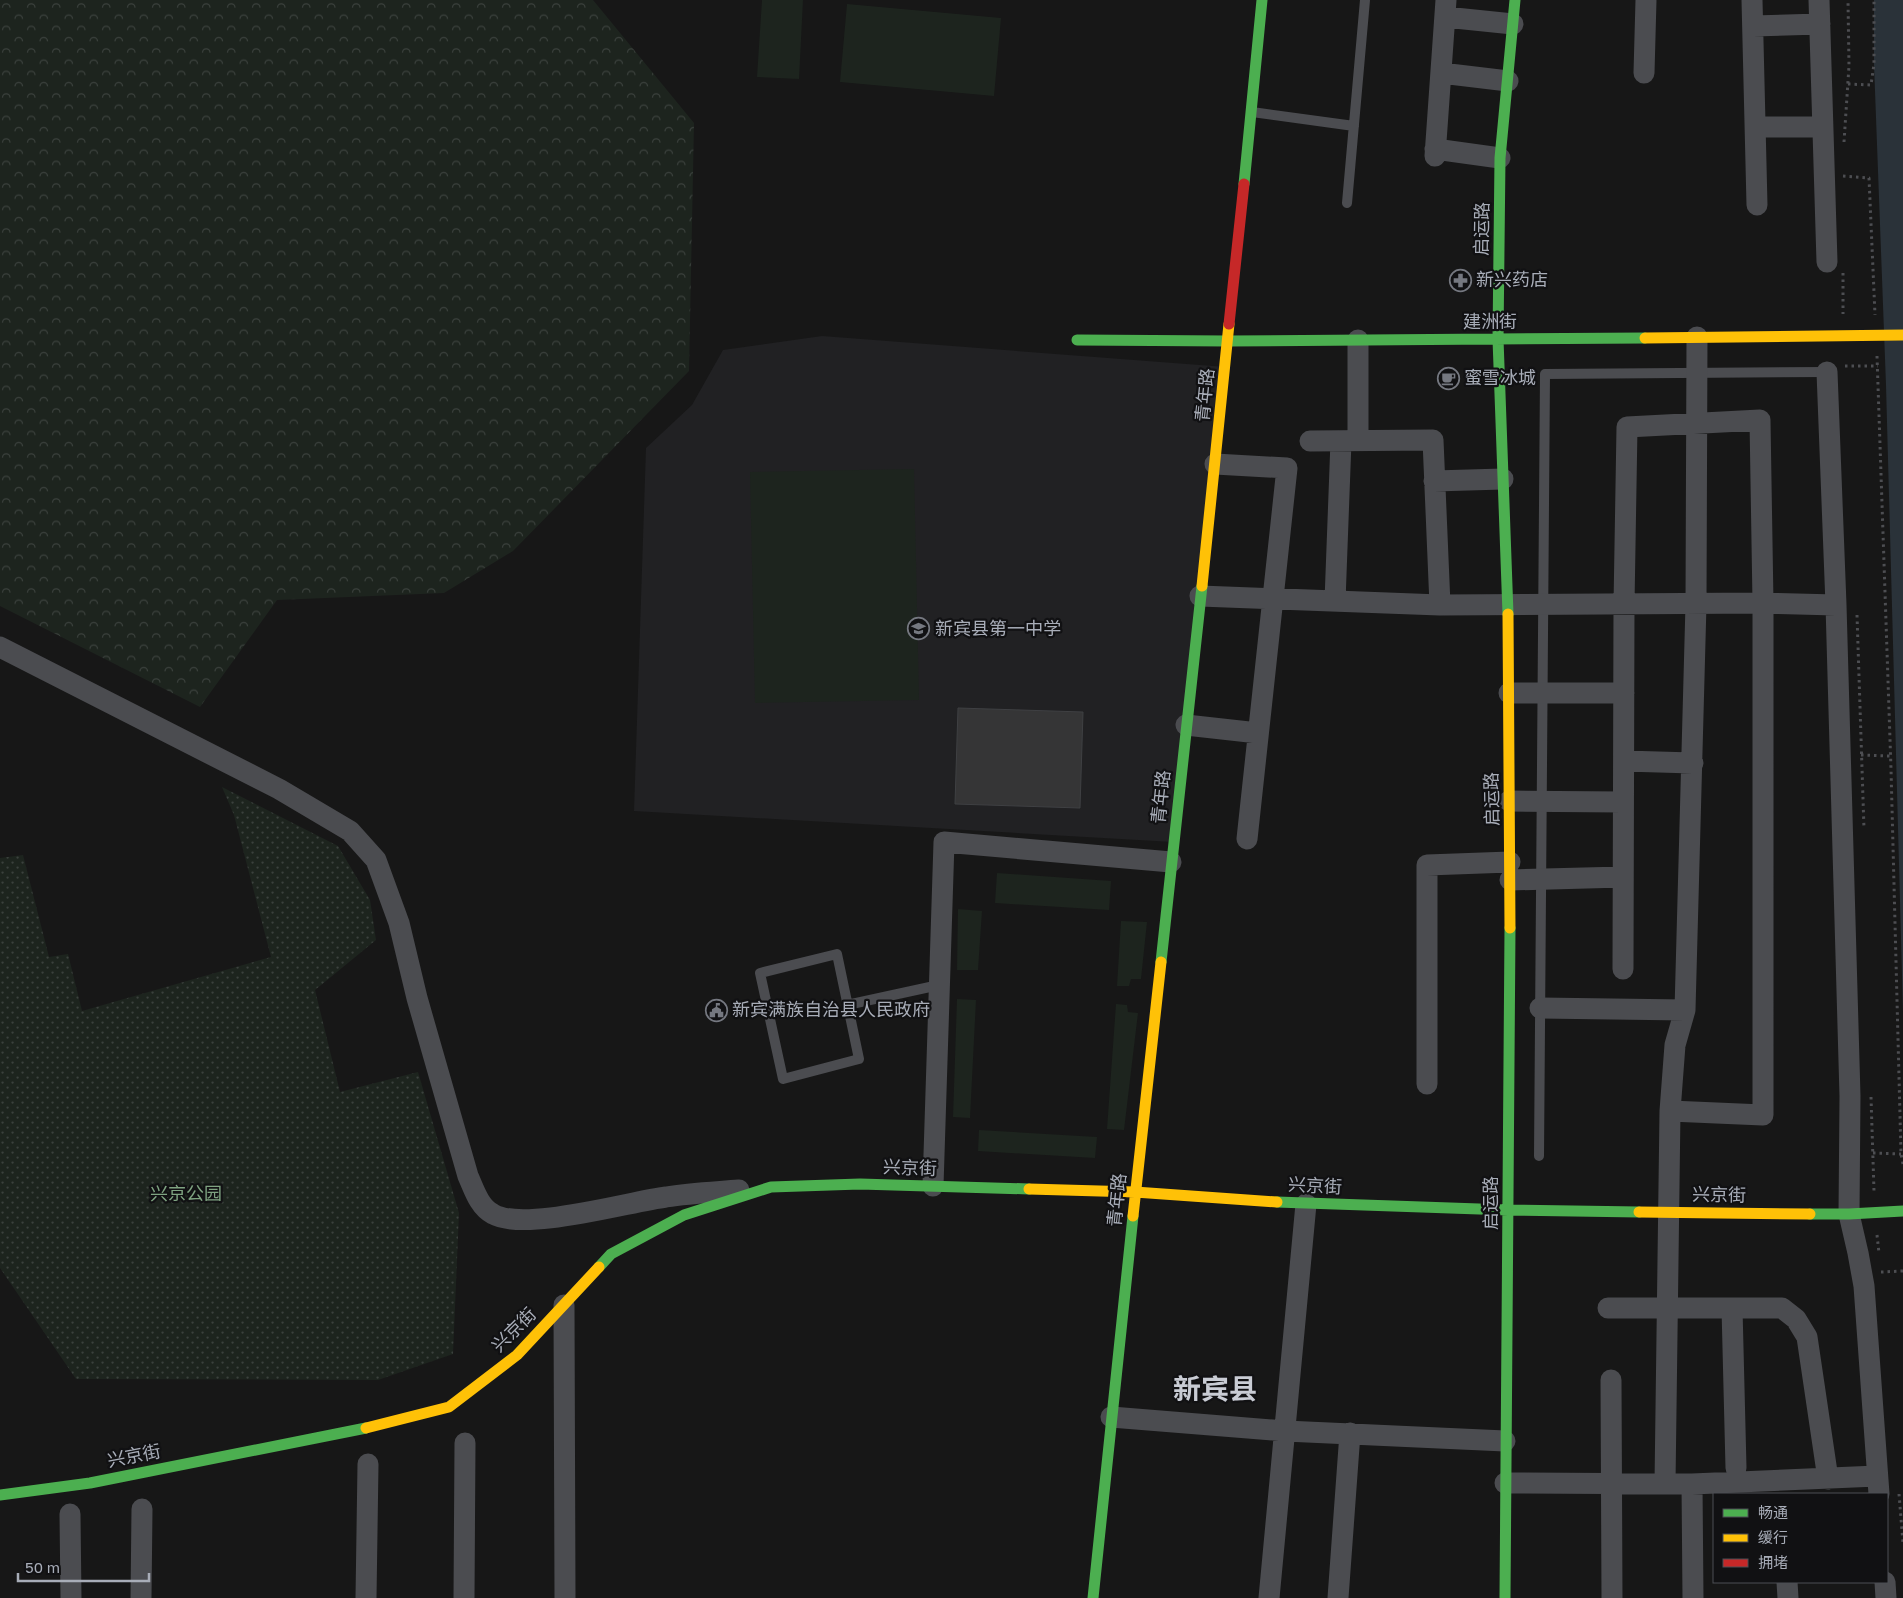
<svg xmlns="http://www.w3.org/2000/svg" width="1903" height="1598" font-family="'Golos Text','Noto Sans SC',sans-serif">
<defs>
<pattern id="forest-crowns" width="20" height="18" patternUnits="userSpaceOnUse" patternTransform="scale(1.25)"><rect width="20" height="18" fill="#1d241e"/><path d="M2 6a3 3 0 1 1 6 0M12 15a3 3 0 1 1 6 0" fill="none" stroke="#3b413d"/></pattern>
<pattern id="park-dots" width="8" height="8" patternUnits="userSpaceOnUse" patternTransform="scale(1.25)"><rect width="8" height="8" fill="#1d241e"/><path d="M2 2h.1M6 6h.1" fill="none" stroke="#3b413d" stroke-width="1.8" stroke-linecap="round"/></pattern>
</defs>
<rect width="100%" height="100%" fill="#171717"/>
<!-- built -->
<path fill="#212123" d="M822,336L1226,367L1173,842L634,811L646,448L692,405L723,350Z"/>
<!-- grass -->
<path fill="#1d241e" d="M762,0H803L799,79L757,77Z
M847,4L1001,18L994,96L840,82Z
M914,469L919,700L755,703L750,472Z
M997,873L1111,881L1109,910L995,903Z
M958,909L982,911L978,970H957Z
M1121,921L1147,922L1141,979H1131L1129,986H1117Z
M957,999L976,1000L970,1118L953,1117Z
M1116,1004L1127,1005L1128,1012L1138,1013L1124,1130L1107,1129Z
M979,1130L1097,1137L1095,1158L978,1151Z"/>
<!-- forest -->
<path fill="url(#forest-crowns)" d="M0,0H593L694,123L689,371L513,551L444,593L277,600L200,707L0,606Z"/>
<!-- park -->
<path fill="url(#park-dots)" d="M222,787L338,846L370,900L376,940L315,990L340,1092L418,1072L459,1213L453,1354L378,1380L76,1379L0,1268V858L23,855L49,957L68,954L82,1011L271,957L234,815Z"/>
<!-- water -->
<path fill="#2a3239" d="M1874,0H1903V1012L1886,385L1874,64Z"/>
<!-- building -->
<path fill="#353536" stroke="#3f4043" d="M958,708L1083,712L1080,808L955,804Z"/>
<g fill="none" stroke-linecap="round" stroke-linejoin="round">
<!-- path -->
<path stroke="#4d4e52" stroke-width="3" stroke-dasharray="2.5 4" stroke-linecap="butt" d="M1848,84L1871,85L1874,64V0
M1844,142L1849,66L1848,0
M1843,176L1869,178L1875,315
M1843,273V314
M1877,356L1891,769L1901,1154L1903,1164
M1845,366H1878
M1857,615L1864,829
M1861,755L1890,756
M1871,1097L1874,1191
M1873,1153L1901,1154
M1877,1235L1879,1253
M1881,1272L1903,1271
M1899,1494L1903,1543"/>
<!-- lane -->
<path stroke="#4b4c50" stroke-width="10" d="M1252,112L1354,126
M1347,203L1365,0
M837,954L859,1059L783,1079L760,973Z
M847,1005L939,985
M1539,1156L1545,374L1827,372"/>
<!-- street -->
<path stroke="#4b4c50" stroke-width="21" d="M1752,0L1757,205
M1819,0L1827,262
M1445,17L1513,24
M1753,26L1820,24
M1441,73L1508,81
M1644,73L1646,0
M1755,127H1823
M1435,149L1500,158
M1435,156L1446,0
M1827,372L1836,605L1850,1096L1849,1214L1858,1253L1864,1286L1879,1494
M1310,441L1433,440L1440,605
M1358,441V340
M1215,464L1287,468L1247,839
M1434,481L1503,479
M1200,596L1440,605L1763,603L1836,605
M1335,601L1341,441
M0,647L279,789L350,831L376,860L399,923L417,998L468,1176C474,1189 479,1207 493,1214C524,1232 628,1202 666,1197C690,1193 715,1192 739,1190
M1509,693H1624
M1186,725L1258,733
M1624,761L1693,763
M1509,801L1623,802
M1510,880L1623,877
M1623,969L1624,605L1627,427L1760,420L1763,603V1115L1670,1111
M1540,1008L1685,1010
M1427,1084V865L1510,862
M933,1186L944,842L1171,862
M564,1305L565,1598
M1608,1308H1782L1796,1319L1807,1337L1828,1479
M1732,1308L1736,1468
M1611,1380L1612,1598
M1111,1417L1285,1431L1505,1441
M1505,1483L1692,1484L1877,1476
M1665,1484L1670,1111L1675,1045L1685,1010L1696,604L1697,337
M1692,1484L1693,1598
M70,1514L71,1598
M1787,1582L1788,1598
M1885,1582L1886,1598
M141,1598L142,1509
M366,1598L368,1464
M464,1598L465,1443
M1269,1598L1306,1204
M1338,1598L1350,1433"/>
<!-- fast -->
<path stroke="#4caf50" stroke-width="11" d="M1244,184L1262,0
M1077,340L1228,341L1645,338
M1508,614L1498,339L1500,158L1515,0
M1161,962L1202,586
M1277,1202L1508,1210L1639,1212
M1810,1214H1849L1903,1211
M599,1267L611,1254L684,1215L771,1187L860,1184L1029,1189
M0,1495L90,1483L366,1428
M1093,1598L1133,1216
M1505,1598L1510,928"/>
<!-- slow -->
<path stroke="#ffc107" stroke-width="11" d="M1645,338L1903,335
M1202,586L1229,324
M1508,614L1510,928
M1029,1189L1135,1192L1277,1202
M1639,1212L1810,1214
M1133,1216L1161,962
M366,1428L449,1407L517,1355L599,1267"/>
<!-- jam -->
<path stroke="#c62828" stroke-width="11" d="M1229,324L1244,184"/>
</g>
<!-- icons -->
<defs>
<symbol id="pharmacy-ring" viewBox="-11 -11 22 22"><circle r="9.5" fill="#111113" stroke="#757880" stroke-width="1.5"/><path d="M-2-6h4v4h4v4h-4v4h-4v-4h-4v-4h4Z" fill="#757880"/></symbol>
<symbol id="cafe-ring" viewBox="-11 -11 22 22"><circle r="9.5" fill="#111113" stroke="#757880" stroke-width="1.5"/><path d="M-5.5-4.5H6V0H3Q3 3.5 0 3.5H-2.5Q-5.5 3.5-5.5 0ZM3-3.2v2h1.7v-2ZM-6 4.5H4V6H-6Z" fill="#757880"/></symbol>
<symbol id="school-ring" viewBox="-11 -11 22 22"><circle r="9.5" fill="#111113" stroke="#757880" stroke-width="1.5"/><path d="M0-5L7-2L0 1L-7-2ZM-4 1L0 2.5L4 1V4Q0 6-4 4Z" fill="#757880"/></symbol>
<symbol id="civic-ring" viewBox="-11 -11 22 22"><circle r="9.5" fill="#111113" stroke="#757880" stroke-width="1.5"/><path d="M-.6-6.5H3V-4.5H.6V-3L4-1V1h2V6H-6V1h2V-1L-.6-3ZM-1.2 2.5V6h2.4V2.5Z" fill="#757880"/></symbol>
</defs>
<g fill-rule="evenodd">
<use href="#pharmacy-ring" x="1448" y="268" width="25" height="25"/>
<use href="#cafe-ring" x="1436" y="366" width="25" height="25"/>
<use href="#school-ring" x="906" y="616" width="25" height="25"/>
<use href="#civic-ring" x="704" y="998" width="25" height="25"/>
</g>
<g text-anchor="middle" stroke-width="4.5" stroke-linejoin="round" paint-order="stroke">
<!-- street labels -->
<g font-size="18" fill="#a8adb8" stroke="#111113">
<text transform="translate(1482 229) rotate(-89)" y="6">启运路</text>
<text x="1490" y="328">建洲街</text>
<text transform="translate(1205 395) rotate(-84)" y="6">青年路</text>
<text transform="translate(1161 797) rotate(-84)" y="6">青年路</text>
<text transform="translate(1492 799) rotate(-91)" y="6">启运路</text>
<text transform="translate(910 1168) rotate(2)" y="6">兴京街</text>
<text transform="translate(1315 1186) rotate(3)" y="6">兴京街</text>
<text transform="translate(1719 1195) rotate(1)" y="6">兴京街</text>
<text transform="translate(1117 1200) rotate(-84)" y="6">青年路</text>
<text transform="translate(1491 1203) rotate(-90)" y="6">启运路</text>
<text transform="translate(514 1330) rotate(-45)" y="6">兴京街</text>
<text transform="translate(134 1456) rotate(-11)" y="6">兴京街</text>
</g>
<!-- poi labels -->
<g font-size="18" fill="#a8adb8" stroke="#111113" text-anchor="start">
<text x="1476" y="286">新兴药店</text>
<text x="1464" y="384">蜜雪冰城</text>
<text x="935" y="635">新宾县第一中学</text>
<text x="732" y="1016">新宾满族自治县人民政府</text>
</g>
<!-- park labels -->
<g font-size="18" fill="#7fa381" stroke="#111113">
<text x="186" y="1200">兴京公园</text>
</g>
<!-- town labels -->
<g font-size="28" font-weight="bold" fill="#c9ccd4" stroke="#111113">
<text x="1215" y="1399">新宾县</text>
</g>
</g>
<!-- legend -->
<rect x="1713" y="1493" width="175" height="90" fill="#111113" stroke="#4d4f55"/>
<rect x="1723" y="1509" width="25" height="8" fill="#4caf50" stroke="#4d4f55"/>
<text x="1758" y="1518" font-size="15" fill="#a8adb8">畅通</text>
<rect x="1723" y="1534" width="25" height="8" fill="#ffc107" stroke="#4d4f55"/>
<text x="1758" y="1543" font-size="15" fill="#a8adb8">缓行</text>
<rect x="1723" y="1559" width="25" height="8" fill="#c62828" stroke="#4d4f55"/>
<text x="1758" y="1568" font-size="15" fill="#a8adb8">拥堵</text>
<!-- scale -->
<path d="M18 1573v8h131v-8" fill="none" stroke="#a8adb8" stroke-width="2.5"/>
<text x="25" y="1573" font-size="15" fill="#a8adb8" stroke="#111113" stroke-width="4" paint-order="stroke">50 m</text>
</svg>
